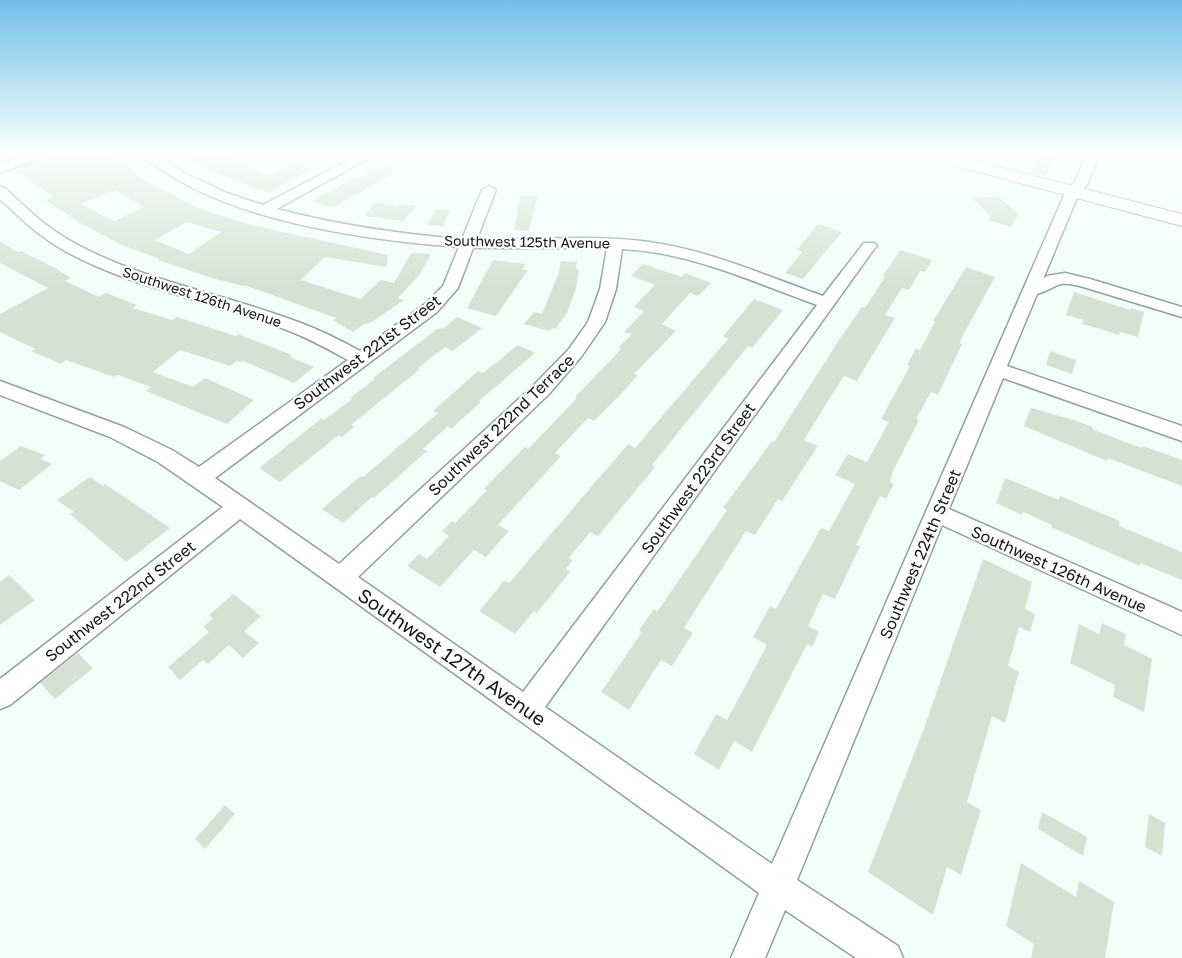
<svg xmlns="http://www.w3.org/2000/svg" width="1182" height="958" font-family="'Golos Text',sans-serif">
<rect width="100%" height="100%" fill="#f2fef8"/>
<!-- building -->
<path fill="#d5e2d3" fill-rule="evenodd" d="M52,152H108L143,180L198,208L250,225L388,255L386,267L325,257L301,280L360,299L381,280L394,283L411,253L431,254L420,274L398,298L404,300L370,323L364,324L353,332L333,320L336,318L244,285L243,286L212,278L158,260L160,259L122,245L80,223L45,200L54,197L13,170L49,157ZM115,190L144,207L114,221L80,204ZM187,222L221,232L189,254L155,240Z
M175,152H214L268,175L295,162L312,169L268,193L210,171Z
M1041,152H1059L1046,176L1031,173Z
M387,163L393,174L332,208L313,201L352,179L358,178Z
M520,196H538L529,231L514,230Z
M998,196L1019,214L1011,227L988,220L991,217L972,198Z
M375,203L398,206L399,204L416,206L404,221L364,216Z
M436,209L450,210L443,226L427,225Z
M818,224L842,232L803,279L785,273L802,252L797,250Z
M0,241L18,252L21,251L55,268L71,278L65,281L99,297L106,293L137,305L133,308L172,320L177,317L236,336L238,334L292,355L290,357L314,367L294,383L243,361L241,362L237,361L230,366L180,350L153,372L193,387L205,378L254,400L227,424L146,391L151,387L118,375L115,377L66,360L61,364L31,351L35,349L0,332V314L48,288L0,263Z
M900,250L932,260L925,272L920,271L909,290L902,288L885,315L895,318L857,381L844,376L823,409L804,440L818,446L782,501L778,499L755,535L746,531L684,628L693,633L672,666L661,660L629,710L601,692L642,632L639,630L654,609L657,612L727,510L723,508L772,441L774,442L837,343L862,307L865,308L885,277L883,276Z
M493,260L525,264L523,270H528L496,316L467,308Z
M561,261L577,262L576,269L579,270L576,288L567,313L555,329L552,328L550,331L524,324L534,312L542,314L558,275Z
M643,264L682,277L685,273L711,283L698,296L690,293L662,324L676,331L634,374L638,375L620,395L594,421L588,418L555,453L561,456L498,525L509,531L486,557L474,550L440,587L407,566L419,554L427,559L449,536L442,531L452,521L455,523L487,490L484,489L514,458L525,447L528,449L556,420L577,398L575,397L621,349L618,348L632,334L624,332L644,311L634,307L655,285L631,276Z
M966,267L995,277L962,337L960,343L962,344L938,395L931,392L916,419L919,420L892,473L890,482L894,484L886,499L880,496L856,545L860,546L835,599L823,594L808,626L819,632L812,647L807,644L752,752L734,741L719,770L694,754L716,714L727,720L767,645L753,637L770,606L776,609L821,528L829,531L855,484L835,475L848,454L867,462L889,422L881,419L910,366L907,365L916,348L920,350L935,322L933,321Z
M1074,292L1130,310L1131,308L1144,312L1138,337L1120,332L1119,335L1097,328L1082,324L1084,320L1066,315Z
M754,299L783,310L752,348L748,346L652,465L655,467L598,536L590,532L569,558L573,560L566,569L570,572L537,613L534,611L515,634L479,611L504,581L509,583L628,444L635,448L728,339L723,336Z
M457,317L482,328L453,351L445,347L418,368L420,369L351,425L354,427L342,437L339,435L280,482L259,468L322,418L324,420L352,399L350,398L375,379L373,378L437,329L444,328Z
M518,345L535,353L479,401L481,402L451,429L448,426L423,449L427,451L374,498L372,497L343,523L322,509L360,476L363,477L438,413L433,411L478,371L483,373Z
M1050,351L1076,360L1072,374L1046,365Z
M1031,408L1077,421L1093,427L1092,429L1125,442L1143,448V446L1182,460V486L1108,458L1107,461L1024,426Z
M21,446L45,455L40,459L52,464L19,490L0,481V461Z
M90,477L103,486L105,484L170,528L126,562L70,514L74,512L57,500Z
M1005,478L1059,500L1060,496L1120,521L1119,526L1182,552V580L1140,563V566L1051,527L1052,525L1023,512L1022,515L996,503Z
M983,559L1032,582L1025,609L1035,614L1030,632L1019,627L1008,666L1019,672L1005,723L992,716L967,802L981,810L961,875L947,867L933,915L868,872L923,731Z
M9,575L35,600L0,625V582Z
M233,594L261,616L244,631L259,643L243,658L229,645L208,664L203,660L180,680L168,667L209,632L203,627L213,618L209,615Z
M1102,623L1126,634L1124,645L1152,659L1144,712L1113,697L1115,685L1070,663L1079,624L1099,634Z
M78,653L93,668L55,699L40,683Z
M225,805L235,814L205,849L195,839Z
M1042,812L1087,837L1083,856L1038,829Z
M1149,814L1165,823L1162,856L1145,847Z
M1021,863L1076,897L1079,881L1114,902L1105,958H1031L1034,944L1006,926Z"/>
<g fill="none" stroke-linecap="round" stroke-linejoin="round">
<defs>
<path id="minor" d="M32,152H50L48,155L0,173V164Z
M138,152H153L184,173L227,193L263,205L364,152H380L277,209C338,225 399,234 462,239L482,190L489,186L496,190L477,239C534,241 592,234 649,242C709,250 766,276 823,296L864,243H874L877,246L874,249L545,707L772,864L1066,191L1074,183L1088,152H1100L1087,185L1079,193L1043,279L1047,276L1065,273L1090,279L1182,307V317L1080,286C1054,280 1060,287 1037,294L1007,366L1182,426V441L1003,378L949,509L1182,612V635L942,525L797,880L898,946L903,958H856L785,910L765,958H731L759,893L240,519L10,705L0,709V679L223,507L158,462L110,437L0,395V381L124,427L172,450L199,467L348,360C328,349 308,338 287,330C213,301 134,289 65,251C40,237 20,218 0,199V187L5,188C27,209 49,230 76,244C146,282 225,294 298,322C320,330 340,340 360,351L425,304L443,286L459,247C367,240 240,223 162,170C154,165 144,160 138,152ZM473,248H607L600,289L588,322L569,349L535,384L339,564L215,478L437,312L458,288ZM622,249C690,252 753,282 817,305L523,692L358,577L549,394L581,357L605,322L616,289Z"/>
<path id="tertiary" d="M912,152H941L1182,214V226L914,155Z"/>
</defs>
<!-- minor casing -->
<use href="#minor" stroke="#8fa299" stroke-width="3"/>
<!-- tertiary casing -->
<use href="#tertiary" stroke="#8fa299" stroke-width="2"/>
<!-- minor -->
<use href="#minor" fill="#fff" fill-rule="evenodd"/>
<!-- tertiary -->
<use href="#tertiary" fill="#fff" fill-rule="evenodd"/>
</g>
<!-- sky -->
<linearGradient id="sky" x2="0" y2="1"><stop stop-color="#71bfe9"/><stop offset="0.53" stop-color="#f9fffc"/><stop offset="1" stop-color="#f9fffc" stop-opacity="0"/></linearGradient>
<rect width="1182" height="286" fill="url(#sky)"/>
<g text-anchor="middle" stroke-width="4.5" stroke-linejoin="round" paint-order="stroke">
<!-- far-street labels -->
<g font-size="14" fill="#101714" stroke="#fff">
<text transform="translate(527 242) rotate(1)" y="5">Southwest 125th Avenue</text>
<text transform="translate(202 297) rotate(18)" y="5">Southwest 126th Avenue</text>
</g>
<!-- street labels -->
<g font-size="16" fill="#101714" stroke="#fff">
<text transform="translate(367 352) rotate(-37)" y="6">Southwest 221st Street</text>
<text transform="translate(501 425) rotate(-44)" y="6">Southwest 222nd Terrace</text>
<text transform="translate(698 478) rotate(-54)" y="6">Southwest 223rd Street</text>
<text transform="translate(920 554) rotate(-67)" y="6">Southwest 224th Street</text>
<text transform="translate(1059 569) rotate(24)" y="6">Southwest 126th Avenue</text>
<text transform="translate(120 601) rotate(-38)" y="6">Southwest 222nd Street</text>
</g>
<!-- near-street labels -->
<g font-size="19" fill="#101714" stroke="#fff">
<text transform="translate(452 657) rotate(35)" y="7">Southwest 127th Avenue</text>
</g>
</g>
</svg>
